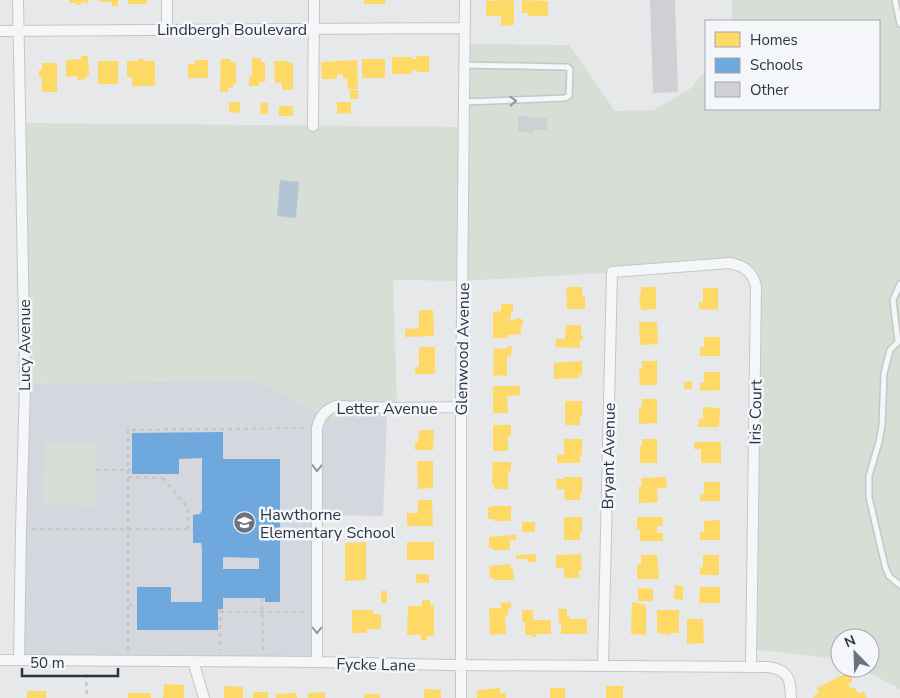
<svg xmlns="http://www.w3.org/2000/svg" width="900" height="698" font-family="'Nunito Sans',sans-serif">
<rect width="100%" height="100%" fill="#e6e8ea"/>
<!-- built -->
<path fill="#d4d7dd" d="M255,380L333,421L338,418L348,414L387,415L383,516L316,515L317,662L19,660L25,384Z"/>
<!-- green -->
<path fill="#d6ded6" d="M732,0H900V689L860,668H870V638H840V659L751,649L756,286L739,265L463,281L393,280L397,402L387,415C370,415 347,410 333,422L255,380L25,384L22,123L464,127L465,44L569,45L615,111L654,110L690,89L706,70V109H879V21H732Z
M45,443L97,444L96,506L43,504Z"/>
<!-- water -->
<path fill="#b4c4d5" d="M280,180L299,182L296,218L277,216Z"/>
<!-- homes -->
<path fill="#ffd966" d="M69,0H88V3L81,2V5H77V3H69Z
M99,0H118V6H112V2H99Z
M128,0H147V4H128Z
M364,0H385V4H364Z
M506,0L514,1V25L501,26V16H486V1Z
M522,0L548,1V16H528V13H522Z
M81,56H88L89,76H86V79L77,80V76L66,77V60L81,59Z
M416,56H429V72H417V70H412V74H392V57H412V59H416Z
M252,58H261V62H265V82H259V86H249V76L252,77Z
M138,59H144V61H155V86H132V77H127V61H138Z
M221,59H230V62H236V84H233V88H228V92H220Z
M362,59H385V78H362Z
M195,60H208V78H188V64H195Z
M357,60L358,89H348L347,78L343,79V74L337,75V79H322L321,62Z
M98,61H118V84H98Z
M274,61H288V63H293V90H282V83H275Z
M42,63H57V92H42V77H39V70H42Z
M350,90H358V99H350Z
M229,102H240V113L229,112Z
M337,102H351V113L337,114Z
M261,103H268V114H260Z
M279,106H293V116H279Z
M566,287H582V296H585V309H567Z
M641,287H656V309L641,310L639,294H641Z
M703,288H718V310L699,309V302H703Z
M501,304H513V312H511V319H508V321L520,318L523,321V325L521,327V334L508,335V338H493V312L501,311Z
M419,310H433L434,336L405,337V329L419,328Z
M639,322H657L658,344L640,345Z
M566,325H581V336H583V340H580V348L555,347L556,339H565Z
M704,337H720V356H700V347H704Z
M507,346H512L511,357L507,356V376L493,375L494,348L507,349Z
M419,347H435V374H415V367H419Z
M582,361V375H579V378L554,379V363Z
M642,361H657V385H640L639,368H642Z
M704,372H720V390L700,391V383H704Z
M692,381V389H684V382Z
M493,386H520V395L507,396L508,413H493Z
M642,399H657V423L639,424V407H642Z
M565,401H582V416H580V425H565Z
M703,407L720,408L719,427H698L699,419H703Z
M493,425H511V436H508V451H493Z
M419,430H434L433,450H415V442H418Z
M564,439H582V455H580V463H557V455H564Z
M642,439H657V463H640V446H642Z
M694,442H721V463H701V449H694Z
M417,461H433V488L418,489Z
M493,462H511V471H508V489H494V484H492Z
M564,477H582V494H580V500H565L564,489H557L556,479H564Z
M666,477L667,488H657L658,502L639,503V486H642L641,478Z
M704,482H720V501H700V494H704Z
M418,500H432L433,526H407V513H418Z
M492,506H511V521H494V519H488V507H492Z
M564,517H582V532H580V540H564Z
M637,517H663V526H657V533H663V541H640V529L637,530Z
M720,520V540H700V532H704V521Z
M522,522H535V532H522Z
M516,535V540H510V550H493V548H489V537Z
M366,542V580L345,581V543Z
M407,542H434V560H407Z
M536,554V562H528V559H516V555Z
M581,554L582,571L579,570V578H564V568H556V555Z
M641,555H657L659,579H637V564H641Z
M703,555H719V575H700V567H703Z
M510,564L511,569H513L514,580H494V578H490L489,566Z
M416,574H429V583H416Z
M675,585L683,586V600L674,599Z
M700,587H720V603H699Z
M638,588L653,589V601H638Z
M381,591H387V603H381Z
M422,600H430V605H434V636H427V640H421V635H407L408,606H422Z
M511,602V609H508V616H505L506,634L490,635L489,608H501V603Z
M632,602L646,605V635L631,634Z
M558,609H567V616H569V619H587V634H561V623H559Z
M352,610H373V614H381V629H367V633H352Z
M522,610H533V620H551V634H536V637H531V635H525V622H522Z
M657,610H679V633H670V635L657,633Z
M687,619H703L704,643L687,644Z
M848,672L853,681L848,684L851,688L854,687L858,694L863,691L867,698H814L813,696L819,693L817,688Z
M164,684L184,685V698H163Z
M224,686L243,687V698H224Z
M606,686H623V698H606Z
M500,688V693H506V698H477V690Z
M550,688H565V698H550Z
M424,689L441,690V698H424Z
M27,691H46V698H27Z
M253,692H268V698H253Z
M325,692V698H308V693Z
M128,693H151V698H128Z
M296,693L297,698H276V694Z
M364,694H380V698H364Z"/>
<!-- schools -->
<path fill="#6fa8dc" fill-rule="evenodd" d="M223,432V459H280V602H265V598H223V609H218V630H137V587H171V602H202V548L201,543H193V515L200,514L202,510V458L179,459V474H132V433ZM223,557L259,558V569H223Z"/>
<!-- building -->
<path fill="#ced0d3" d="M650,0H675L678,92L653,93Z
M518,116L547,118V130H533V133L518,132Z"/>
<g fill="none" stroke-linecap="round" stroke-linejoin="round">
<defs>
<path id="lane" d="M895,0L900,24
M464,102L565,98L569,96L570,70L568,67H564L465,65
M900,284L893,300L898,342L890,350L884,373L882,425L879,442L869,476V497L885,566L889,576L900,585"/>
<path id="street" d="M18,0L25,384L21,529L19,660
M167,0V30
M0,31L465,28
M313,126L314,0
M0,660L317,662L449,665L769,667C790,671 790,679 791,698
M193,661L204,698
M317,662V428C320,416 325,410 336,406L397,408L461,407
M603,665L612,272L730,263C745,266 752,272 756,286L751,666
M461,698V407L465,0"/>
</defs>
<!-- lane casing -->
<use href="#lane" stroke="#c4c6c8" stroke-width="8"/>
<!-- street casing -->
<use href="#street" stroke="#c4c6c8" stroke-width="12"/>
<!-- path -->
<path stroke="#c5c6ca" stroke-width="2.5" stroke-dasharray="4 4" stroke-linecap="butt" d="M96,470H132
M128,477L163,478V474
M163,478L188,508V529
M32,529H193
M262,598L263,651
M129,605H137
M220,609V650
M220,612H305
M128,650V430L306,428
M86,674L87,698"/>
<!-- lane -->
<use href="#lane" stroke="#f5f6f7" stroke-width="5"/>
<!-- street -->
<use href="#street" stroke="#f5f6f7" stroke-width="10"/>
</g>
<!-- one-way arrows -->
<defs><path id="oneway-chevron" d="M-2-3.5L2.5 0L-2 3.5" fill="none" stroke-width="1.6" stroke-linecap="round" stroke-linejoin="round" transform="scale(1.25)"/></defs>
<g stroke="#90959e">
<use href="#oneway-chevron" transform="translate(513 101) rotate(-2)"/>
<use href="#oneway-chevron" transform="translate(317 468) rotate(91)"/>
<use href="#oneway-chevron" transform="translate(317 630) rotate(90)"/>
</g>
<!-- icons -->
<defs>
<symbol id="school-disc" viewBox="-11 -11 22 22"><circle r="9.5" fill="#6c737f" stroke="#f4f6f9"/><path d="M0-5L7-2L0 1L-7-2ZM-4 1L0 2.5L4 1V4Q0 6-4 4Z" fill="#fff"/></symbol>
</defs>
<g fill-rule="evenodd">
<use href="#school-disc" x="232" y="510" width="25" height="25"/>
</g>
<g text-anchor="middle" stroke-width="5" stroke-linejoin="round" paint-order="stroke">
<!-- street labels -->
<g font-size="16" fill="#2b3445" stroke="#f4f6f9">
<text x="232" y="35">Lindbergh Boulevard</text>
<text transform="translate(24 345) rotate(-90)" y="6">Lucy Avenue</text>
<text transform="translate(462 349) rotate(-89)" y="6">Glenwood Avenue</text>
<text x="387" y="414">Letter Avenue</text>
<text transform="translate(755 412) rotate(-89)" y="6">Iris Court</text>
<text transform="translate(608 456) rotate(-89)" y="6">Bryant Avenue</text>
<text transform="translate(376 664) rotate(1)" y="6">Fycke Lane</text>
</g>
<!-- poi labels -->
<g font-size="16" fill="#2b3445" stroke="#f4f6f9" text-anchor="start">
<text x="260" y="520">Hawthorne<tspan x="260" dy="18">Elementary School</tspan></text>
</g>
</g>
<!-- legend -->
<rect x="705" y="20" width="175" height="90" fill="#f4f6f9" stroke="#a4a8b1"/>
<rect x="715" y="32" width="25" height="15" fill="#ffd966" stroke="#a4a8b1"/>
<text x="750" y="45" font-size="15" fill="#2b3445">Homes</text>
<rect x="715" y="58" width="25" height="15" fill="#6fa8dc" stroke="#a4a8b1"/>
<text x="750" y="70" font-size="15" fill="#2b3445">Schools</text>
<rect x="715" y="82" width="25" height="15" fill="#ced0d3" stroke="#a4a8b1"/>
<text x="750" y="95" font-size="15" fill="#2b3445">Other</text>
<!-- north arrow -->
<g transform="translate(855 653) rotate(337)"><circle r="24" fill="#f4f6f9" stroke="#a4a8b1"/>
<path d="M0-4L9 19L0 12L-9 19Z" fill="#6c737f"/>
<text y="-8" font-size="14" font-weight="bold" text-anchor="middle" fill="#2b3445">N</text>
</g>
<!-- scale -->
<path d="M22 668v8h96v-8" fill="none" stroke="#2b3445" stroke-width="2.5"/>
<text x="30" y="668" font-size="15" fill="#2b3445" stroke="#f4f6f9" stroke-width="4" paint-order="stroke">50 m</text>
</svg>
